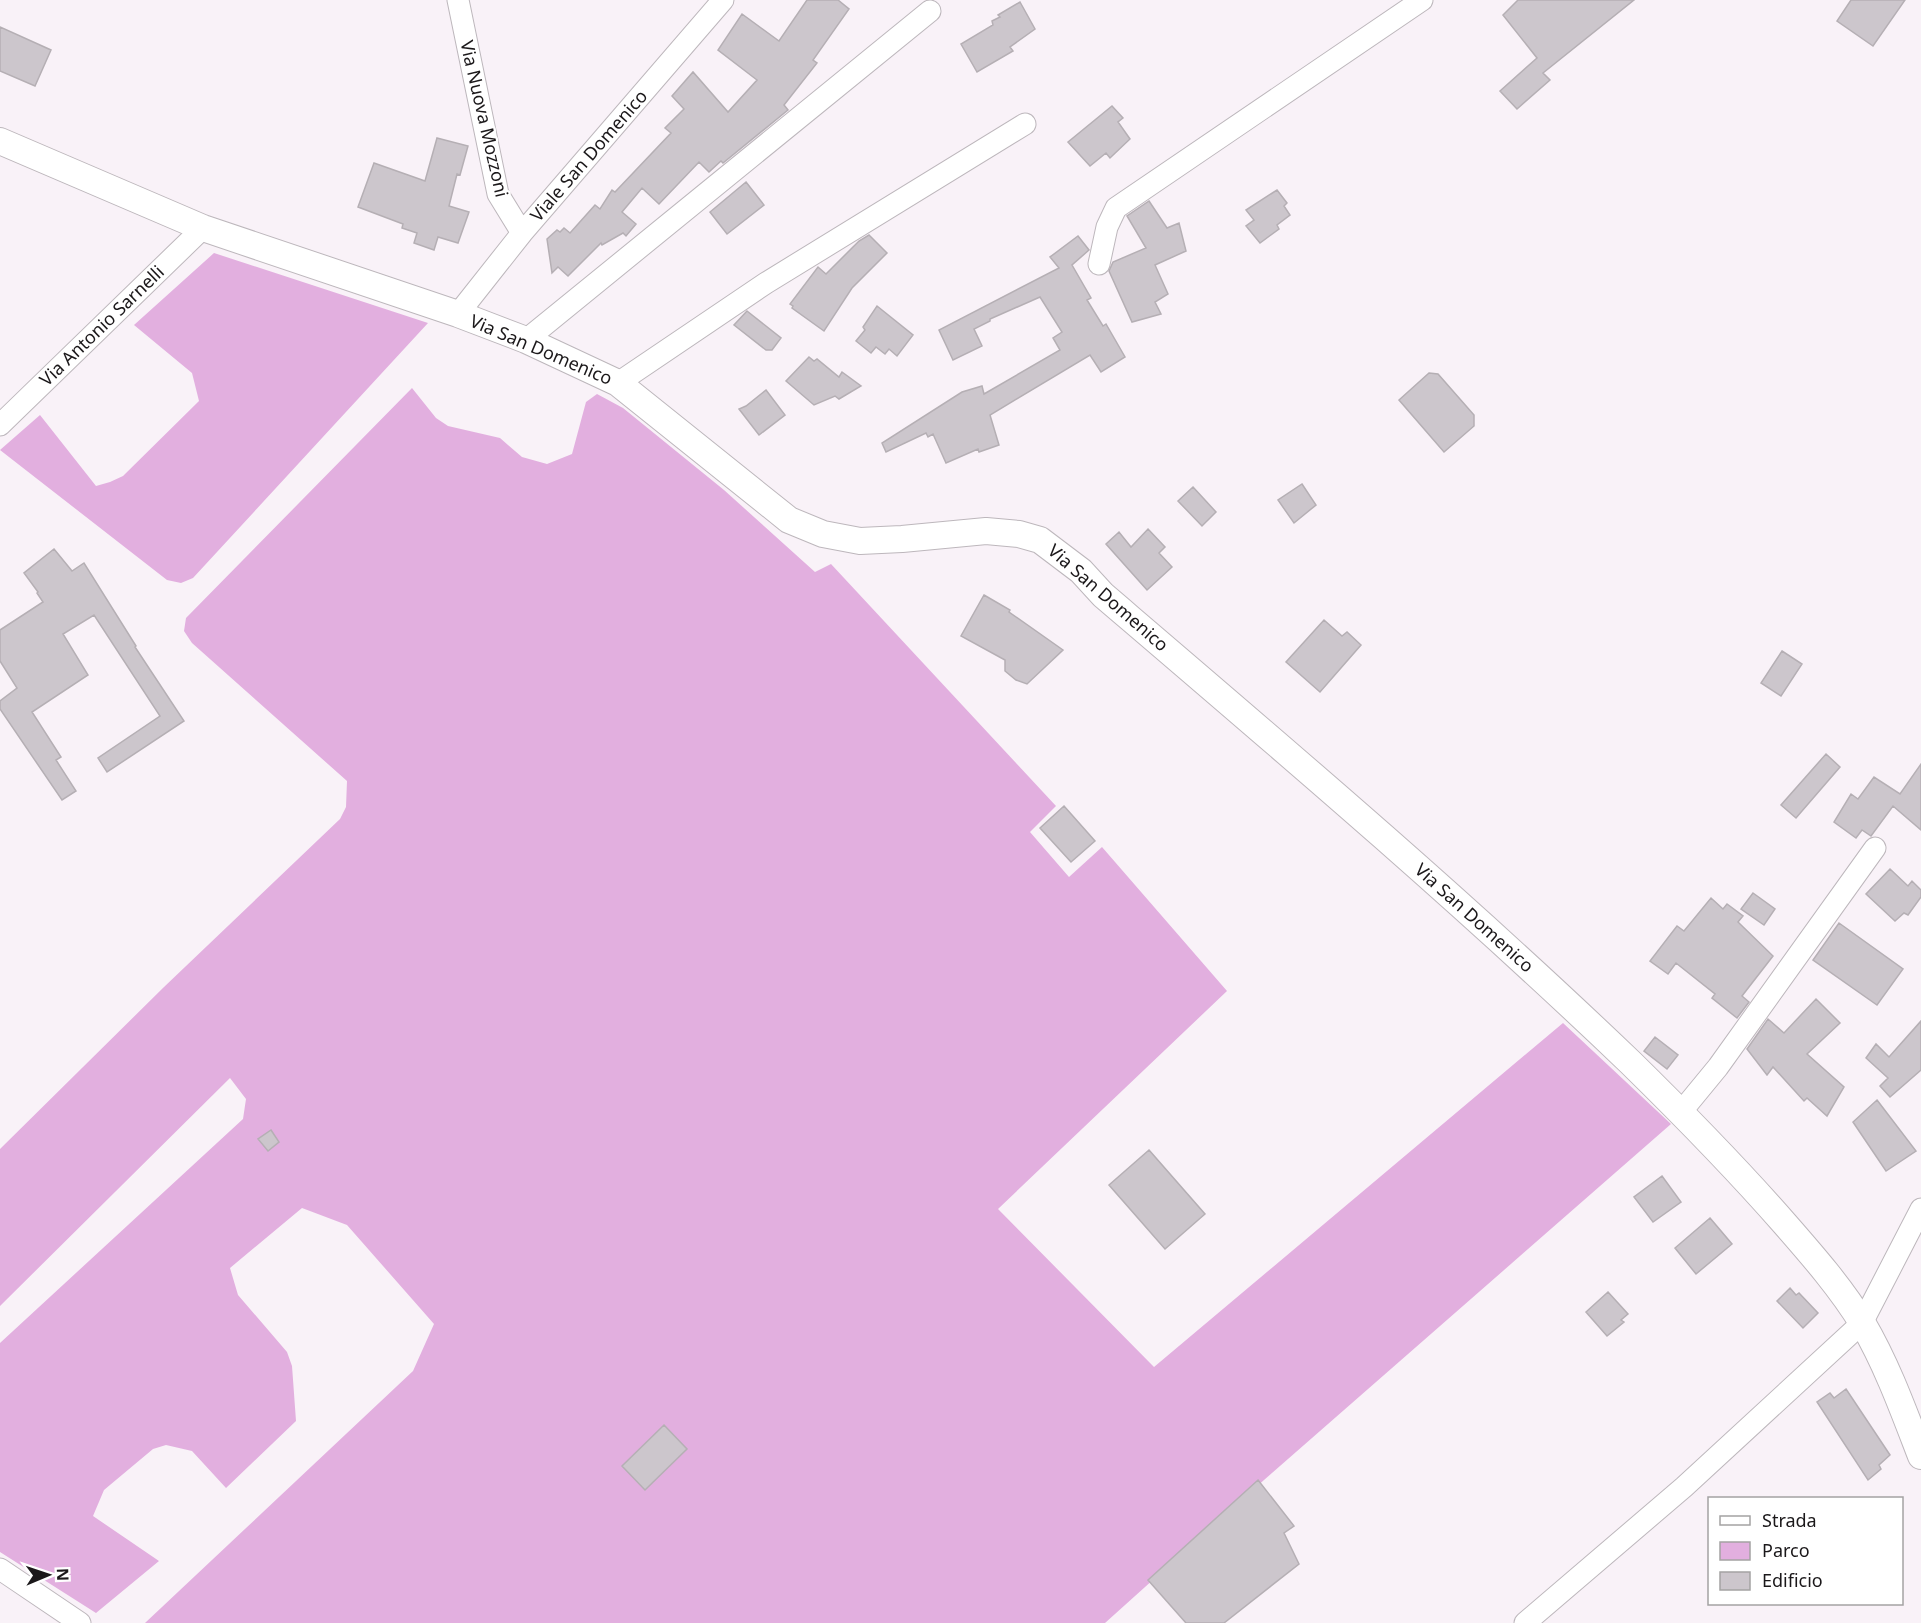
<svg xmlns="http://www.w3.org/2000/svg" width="1921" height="1623" font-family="'Noto Sans',sans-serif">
<rect width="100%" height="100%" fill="#f9f2f8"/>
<!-- green -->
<path fill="#e2afdf" d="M214,253L428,323L193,578L181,583L167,580L0,450L40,415L96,486L110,482L123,476L199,401L192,373L134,325Z
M412,388L436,418L448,426L500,438L522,457L547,464L572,454L586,402L597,394L623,408L724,490L815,572L831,564L1056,806L1030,832L1069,877L1102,847L1227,991L998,1209L1154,1367L1563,1023L1671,1124L1264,1480L1105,1623H145L413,1371L434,1324L347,1225L302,1208L230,1268L238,1295L287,1352L292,1366L296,1421L226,1488L192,1451L166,1445L153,1449L104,1490L93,1516L159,1561L96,1613L0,1552V1343L243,1119L246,1099L230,1078L0,1306V1149L164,987L340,819L346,807L347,781L192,643L184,631L186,618Z"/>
<!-- building -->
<path fill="#ccc6cc" stroke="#b5afb4" stroke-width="1.5" d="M807,0H838L849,9L813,60L817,63L784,105L788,110L723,163L721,161L709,172L699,162L659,204L642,188L622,212L636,224L626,236L623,233L602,245L601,243L568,276L558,267L552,273L547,239L557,230L560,232L564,228L570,233L595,205L600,209L612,190L615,192L671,133L665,128L684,109L672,96L693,72L728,112L757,80L718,50L742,14L779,41Z
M1518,0H1634L1543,73L1550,80L1517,109L1500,91L1537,58L1503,15Z
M1851,0H1905L1873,46L1837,21Z
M1020,2L1035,29L1010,47L1013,51L977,72L961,44L993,25L992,21L1000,17L998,15Z
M0,27L51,50L35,86L0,71Z
M1112,106L1123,118L1118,122L1130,139L1110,158L1106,153L1090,166L1068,142Z
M437,138L468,146L460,175L457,174L449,206L469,212L458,243L438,237L434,250L414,243L417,233L402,228L403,224L358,207L374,163L425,181Z
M746,182L764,205L727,234L710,212Z
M1277,190L1287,203L1284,206L1290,215L1277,225L1279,229L1260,243L1246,226L1254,220L1246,210Z
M1149,201L1167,228L1179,223L1186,251L1155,265L1168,294L1155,302L1161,314L1132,322L1109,271L1113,262L1146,248L1127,216Z
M869,235L887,253L852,288L824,331L792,308L793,306L790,304L818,267L826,274L859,241Z
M1078,236L1089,250L1072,265L1091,298L1087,300L1103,326L1106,324L1125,357L1101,372L1090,355L990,415L999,445L979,452L978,449L946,463L933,434L928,437L926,433L886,452L882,443L962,392L982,386L984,394L1060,350L1053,338L1062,332L1040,297L990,319V321L974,329L982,346L953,360L939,330L1059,268L1050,257Z
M877,306L913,335L897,356L889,349L885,354L876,347L871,353L856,341L865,330L863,327Z
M747,311L781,338L772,350H766L734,325Z
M809,357L814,361L817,359L839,377L842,372L861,386L839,399L835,396L814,405L786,381Z
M1429,373L1438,374L1474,415V426L1444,452L1399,400Z
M766,390L785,415L759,435L739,409L746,406Z
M1302,484L1316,505L1294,523L1278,500Z
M1193,487L1216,512L1202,526L1178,501Z
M1148,529L1165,547L1159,553L1172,567L1147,590L1106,544L1119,532L1131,547Z
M54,549L72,571L84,563L136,646L135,647L184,721L107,772L98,758L160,716L94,615L63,634L88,675L32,712L61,757L56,760L76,791L62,800L0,709V701L17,688L0,661V630L43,602L37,593L38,592L24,573Z
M984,595L1010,610L1009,612L1063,650L1027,684L1016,680L1005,671V660L961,636Z
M1324,620L1342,636L1347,632L1361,645L1320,692L1286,662Z
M1782,651L1802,664L1781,696L1761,683Z
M1826,754L1840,767L1796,818L1781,805Z
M1921,764V830L1893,806L1871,836L1862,830L1856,838L1834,822L1851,794L1858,799L1874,777L1900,794Z
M1064,806L1095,841L1071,862L1040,828Z
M1890,869L1908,886L1912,881L1921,890V897L1908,915L1904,913L1895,921L1866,894Z
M1753,893L1775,909L1764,925L1741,909Z
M1711,898L1723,909L1727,904L1743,916L1738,922L1773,956L1742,996L1749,1002L1737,1018L1712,998L1715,994L1676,963L1668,974L1650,961L1677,926L1684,931Z
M1839,923L1903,969L1877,1005L1813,960Z
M1816,999L1840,1023L1807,1054L1844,1087L1827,1116L1807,1098L1804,1101L1773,1067L1767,1075L1747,1049L1768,1019L1784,1033Z
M1921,1021V1070L1890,1097L1880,1086L1888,1078L1866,1058L1876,1044L1889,1057Z
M1655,1037L1678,1055L1667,1069L1644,1051Z
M1877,1100L1916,1151L1886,1171L1853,1122Z
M271,1130L279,1142L268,1151L258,1139Z
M1149,1150L1205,1214L1165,1249L1109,1185Z
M1662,1176L1681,1202L1653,1222L1634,1197Z
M1710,1218L1732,1244L1696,1274L1675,1248Z
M1790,1288L1796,1295L1799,1293L1818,1313L1803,1328L1777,1301Z
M1608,1292L1628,1314L1621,1320L1624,1322L1607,1336L1586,1312Z
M1846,1389L1890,1455L1879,1465L1881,1469L1868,1480L1817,1402L1830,1393L1834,1398Z
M664,1425L687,1449L645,1490L622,1466Z
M1258,1480L1294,1526L1284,1533L1299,1564L1224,1623H1186L1148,1580Z"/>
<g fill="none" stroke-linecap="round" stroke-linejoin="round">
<defs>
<path id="minor" d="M458,0L498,194L522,233
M1099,264L1107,227L1116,208L1422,0
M458,314L522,233L723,0
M526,340L930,11
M618,383L766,283L1025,124
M0,425L203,228
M1681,1112L1718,1067L1875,848
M0,1569L80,1623
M1525,1623L1684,1487L1862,1323L1921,1209"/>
<path id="tertiary" d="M0,141L203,228L458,314L526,340L618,383L789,520L823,534L860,541L902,539L986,531L1019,534L1040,540L1081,571L1103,595C1282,748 1461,900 1631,1063C1684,1115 1736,1168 1785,1224C1813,1256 1841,1288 1863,1324C1887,1365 1904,1412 1921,1456"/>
</defs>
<!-- minor casing -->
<use href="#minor" stroke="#bdb7bc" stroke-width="23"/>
<!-- tertiary casing -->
<use href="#tertiary" stroke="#bdb7bc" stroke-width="28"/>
<!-- minor -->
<use href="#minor" stroke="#fff" stroke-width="21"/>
<!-- tertiary -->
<use href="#tertiary" stroke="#fff" stroke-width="26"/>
</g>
<g text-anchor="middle" stroke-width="4.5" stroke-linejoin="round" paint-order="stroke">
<!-- street labels -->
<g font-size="18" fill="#1b181a" stroke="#fff">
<text transform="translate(484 119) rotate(77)" y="6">Via Nuova Mozzoni</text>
<text transform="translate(589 156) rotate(-49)" y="6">Viale San Domenico</text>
<text transform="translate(102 326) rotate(-44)" y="6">Via Antonio Sarnelli</text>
<text transform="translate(541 350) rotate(23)" y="6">Via San Domenico</text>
<text transform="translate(1108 598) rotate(41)" y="6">Via San Domenico</text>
<text transform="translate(1474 918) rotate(42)" y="6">Via San Domenico</text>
</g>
</g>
<!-- legend -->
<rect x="1708" y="1497" width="195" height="108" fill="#ffffff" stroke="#a4a3a3" stroke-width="1.5"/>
<rect x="1720" y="1516" width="30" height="9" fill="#ffffff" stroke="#a4a3a3" stroke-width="1.5"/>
<text x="1762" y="1527" font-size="18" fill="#1b181a">Strada</text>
<rect x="1720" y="1542" width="30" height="18" fill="#e2afdf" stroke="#a4a3a3" stroke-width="1.5"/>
<text x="1762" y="1557" font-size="18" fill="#1b181a">Parco</text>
<rect x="1720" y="1572" width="30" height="18" fill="#ccc6cc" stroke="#a4a3a3" stroke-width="1.5"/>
<text x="1762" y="1587" font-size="18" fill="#1b181a">Edificio</text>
<!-- north arrow -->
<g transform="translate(48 1575) rotate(88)" stroke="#ffffff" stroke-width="4.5" paint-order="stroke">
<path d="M0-4.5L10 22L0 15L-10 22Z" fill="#1b181a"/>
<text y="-9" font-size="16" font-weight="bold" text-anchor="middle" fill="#1b181a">N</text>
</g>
</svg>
